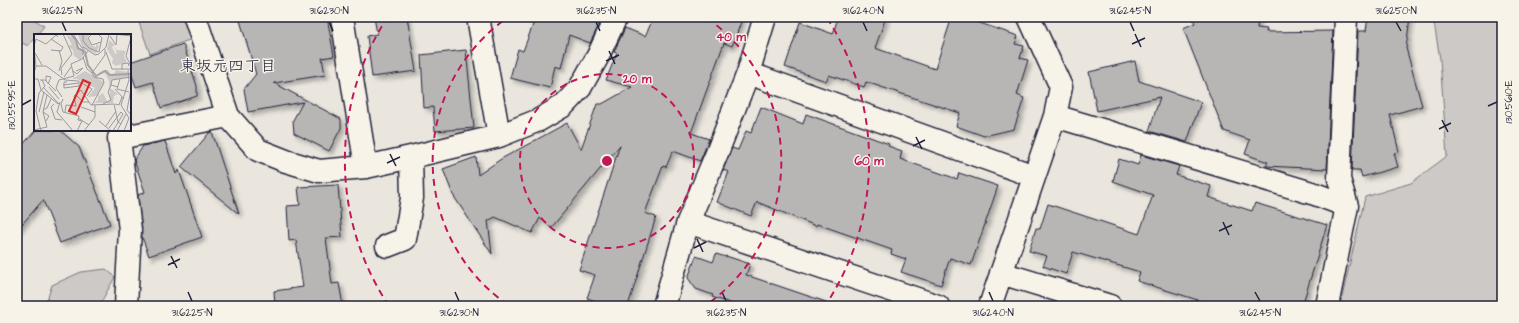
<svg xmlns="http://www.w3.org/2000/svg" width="1519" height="323" font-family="'Architects Daughter','Klee One',sans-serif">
<defs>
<filter id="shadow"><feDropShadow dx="3.5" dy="3.5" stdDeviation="2" flood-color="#0004"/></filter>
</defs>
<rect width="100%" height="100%" fill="#eae6de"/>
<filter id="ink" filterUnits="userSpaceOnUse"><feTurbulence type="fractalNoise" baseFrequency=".025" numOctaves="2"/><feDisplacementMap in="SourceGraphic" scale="8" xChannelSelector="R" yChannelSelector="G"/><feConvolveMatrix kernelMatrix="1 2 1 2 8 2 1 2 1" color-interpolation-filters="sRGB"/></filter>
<g filter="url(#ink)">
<!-- green -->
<path fill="#cdc9c6" stroke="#787680" d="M17,17H31L44,26L28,46L17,40Z
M137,17H184L192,39L150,54Z
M1433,17H1502V306H1340L1365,197L1411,183L1447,156L1440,59Z
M106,269L115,277L99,306H45L52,285L81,272Z"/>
<!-- building -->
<path fill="#b8b6b5" stroke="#22223b" filter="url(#shadow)" d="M239,17H327L334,56L322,58L325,75L274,83L341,119V128L329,151L294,133L293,120L303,102L248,112L244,89L256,74Z
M374,17H407L416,71L372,77L367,36L377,34Z
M528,17H598L602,19L590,43L569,35L561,68L555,66L550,88L510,78L518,49L523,51L534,22L527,19Z
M654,17H743L732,46L724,43L691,133L709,139L700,161L673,151L666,167L663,166L645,213L656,217L628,306H612L587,298L595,275L579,270L620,145L551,228L540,218L532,233L495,217L488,221L492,254L453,195L443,169L476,157L478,175L501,159L567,123L581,149L597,104H602L632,87L606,80L617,53L614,52L625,28L645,36Z
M838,17H886L875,48L935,69L952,17H962L1018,36L1015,44L1024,46L1020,58L1028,60L1017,95L1024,98L1014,129L984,136L956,126L960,113L866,82L864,87L829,75L826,81L785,67L800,22L833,34Z
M1192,17L1258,18L1257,28L1267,29L1266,32L1333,31L1327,169L1266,166L1268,162L1245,154L1250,140L1224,131L1183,28L1195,23Z
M1368,17H1410L1406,48L1422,106L1390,115L1399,152L1394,153L1398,167L1362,177L1360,170H1352L1358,31H1366Z
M183,44L197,86V96L161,108L153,82L136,87L130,69V62Z
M466,50L474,128L435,131L433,107L424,108L421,55Z
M1135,61L1139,81L1201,102L1187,142L1149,131L1160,97L1097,111L1089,72Z
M761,107L803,124L806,114L889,144L888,146L902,151L900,159L957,179L959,173L998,186L971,265L950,258L941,285L901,272L906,259L891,254L892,250L817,224L816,226L757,202L751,216L717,202L729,172L723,170L732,148L738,150L746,131L751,133Z
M36,130H60L79,147L110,224L60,243L43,200L17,230V151Z
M212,132L239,214L181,167L209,133Z
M165,141L176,174L179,170L202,237L149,256L142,237L138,195L145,192L134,160L143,146Z
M1141,155L1179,166L1176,175L1211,186L1208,197L1252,211L1255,203L1327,225L1302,306H1217L1137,281L1140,272L1073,252L1066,274L1043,266L1047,256L1029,251L1036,228L1040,229L1048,204L1139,234L1153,195L1113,181L1119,159L1138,165Z
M338,185L342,237L326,238L332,284L339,283L343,306H275L274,291L303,287L296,240L289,241L287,206L300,205L298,187Z
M716,254L726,257V256L750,264L746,275L826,302L825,306H739L712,297L713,295L696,289L688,278L696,256L713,262Z"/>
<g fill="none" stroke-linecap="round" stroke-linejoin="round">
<defs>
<path id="minor" d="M195,17L228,116L258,150L286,161L319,171L366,167L411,157L499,136L539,120L563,106L580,88L598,56L616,17
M342,17L366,167
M478,17L499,136
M748,73L1034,176
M1055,116L1315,194L1347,206
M688,222L938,306
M387,246L405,239L412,198L411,157
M1001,273L1110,306
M126,306L130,230L119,138L228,116
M664,306L688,222L717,153L748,73L765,17
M990,306L1055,116L1061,87L1029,17
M1327,306L1347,206L1339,179L1346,17"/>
</defs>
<!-- minor casing -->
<use href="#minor" stroke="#22223b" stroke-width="25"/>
<!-- minor -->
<use href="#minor" stroke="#f7f3e8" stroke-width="22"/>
</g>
</g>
<!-- ticks -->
<path fill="none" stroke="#22223b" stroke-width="1.5" d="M62,22L66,31M329,22L333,31M596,22L600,31M863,22L867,31M1130,22L1134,31M1396,22L1401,31M1135,34L1141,47M1132,44L1145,38M609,51L615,64M606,61L619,55M22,105L31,100M1488,106L1497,102M1442,120L1448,132M1439,129L1451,123M916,137L922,149M913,146L925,140M390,154L396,166M387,163L400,157M1223,222L1229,235M1219,231L1232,225M697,239L703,252M694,248L706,242M171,256L177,268M168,265L180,259M188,292L192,301M455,292L459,301M722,292L726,301M989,292L993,301M1255,292L1260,301"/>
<!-- distance rings -->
<g fill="none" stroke="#c2185b" stroke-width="2" stroke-dasharray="7 5">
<circle cx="607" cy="161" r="87"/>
<path d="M508 305A175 175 0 0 1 507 18M707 18A175 175 0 0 1 706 305"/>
<path d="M389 306A262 262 0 0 1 387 18M827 18A262 262 0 0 1 825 306"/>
</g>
<g text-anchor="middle" stroke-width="3" stroke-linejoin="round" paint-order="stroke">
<!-- neighbourhood labels -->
<g font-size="16" fill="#22223b" stroke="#f7f3e8">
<text x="228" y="71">東坂元四丁目</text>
</g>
</g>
<!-- overview -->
<g transform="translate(34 34)">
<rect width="97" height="97" fill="#eae6de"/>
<path d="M32,0L41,5L45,14L52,16L46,26L40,22L39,16L34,12L38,11ZM44,0H56L53,4L58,12L62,13V10L65,12L62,20L48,13ZM75,6L81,11L78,13L81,20L83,19L81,15V13L82,16L92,17L90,22L93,28L82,32L78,29L79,25L73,15ZM70,36H74L76,40H80L82,36L94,38L95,43L78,46L76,54L84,60L80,62L79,69H67L68,65L67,69H60L64,66V60L65,62L69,59L73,67H76L75,47L71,39L62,41ZM51,37L70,48L63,62L54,63L61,54L43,45H38Z" fill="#cdc9c6"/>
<path fill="none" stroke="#a6a3a6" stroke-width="2" d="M37,0L42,6L44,14L51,18L54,31L62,42L71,37L76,41L97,40"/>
<path fill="none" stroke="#9a989d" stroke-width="1" d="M39,0L48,14M49,0V7L55,14L65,18L68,4L64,0M58,0L54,4L58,11L67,8M80,0L97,2M76,2L82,11L83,1M97,3L92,22L97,32M0,12L2,5L12,10L22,1L24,3M0,14L2,33L0,38M17,16L27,17L29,13L17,5M72,18L78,35H97M1,19L8,31M49,21V13L61,21L65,20L72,13L75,0M49,23L53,35L58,39M2,32H12L31,46L44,47L58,55L53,62M88,36V30L94,29L95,32M25,37L28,27L25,16M39,37L43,40L49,34L42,37M28,41L27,34L38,20L29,0M30,43L37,33M1,45H4L7,56L24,70M86,45L83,55L95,58M6,46H11L22,57M12,47V42L17,43L14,50M33,48H30V54L45,52V49M29,51L45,49M9,53L25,70M15,53L25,65M84,53L77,51L78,46L97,43M81,55L90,65M97,55L93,76L97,81M41,60L49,68H55M28,63L22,54L25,46L40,42L37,30L48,25L54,17M29,65L27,70L29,78L45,82L44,86L48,87L43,97M26,68L23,78L39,97M20,70L17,73L21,85L28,86M69,70L77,66L74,58L77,51M81,70L85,71L88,63M58,71L70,49L69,45L60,43L58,39L71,21V15M47,73L61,78M9,76L13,74L17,65M5,78L10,58M9,78L15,82L12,87M31,78L32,71L42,72L40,62L47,56L57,71L80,70L84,88L87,90M44,84L55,91M65,87L77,97M72,92L82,77M75,94L87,78L89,80L79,97M0,96L13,93L9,78L13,61M7,97L2,77L5,59L11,52L8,46M50,97L61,83V71M83,97L92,80M90,97L95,84L87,71L95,46L94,36"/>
<path fill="#d62828" fill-opacity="0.15" stroke="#d62828" stroke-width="2" d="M49,46L56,49L42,80L35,77Z"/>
<rect width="97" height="97" fill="none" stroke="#22223b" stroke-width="2"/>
</g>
<circle cx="607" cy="161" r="6" fill="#c2185b" stroke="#f7f3e8" stroke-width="2"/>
<g font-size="12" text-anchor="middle" font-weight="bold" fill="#c2185b" stroke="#f7f3e8" stroke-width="3" stroke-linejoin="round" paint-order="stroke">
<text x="731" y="41">40 m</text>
<text x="637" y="83">20 m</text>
<text x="869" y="165">60 m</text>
</g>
<!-- margin -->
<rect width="1519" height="323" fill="none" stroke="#f7f3e8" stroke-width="44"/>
<rect x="22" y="22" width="1475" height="279" fill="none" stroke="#22223b" stroke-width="1.5"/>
<g font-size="10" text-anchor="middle" fill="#22223b">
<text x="62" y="14">31.6225°N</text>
<text x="329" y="14">31.6230°N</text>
<text x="596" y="14">31.6235°N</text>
<text x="863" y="14">31.6240°N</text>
<text x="1130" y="14">31.6245°N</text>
<text x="1396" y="14">31.6250°N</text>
<text transform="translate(1508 102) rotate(-90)" y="4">130.5610°E</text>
<text transform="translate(11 105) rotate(-90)" y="4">130.5595°E</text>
<text x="192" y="316">31.6225°N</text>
<text x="459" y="316">31.6230°N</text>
<text x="726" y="316">31.6235°N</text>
<text x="993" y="316">31.6240°N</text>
<text x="1260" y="316">31.6245°N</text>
</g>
</svg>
